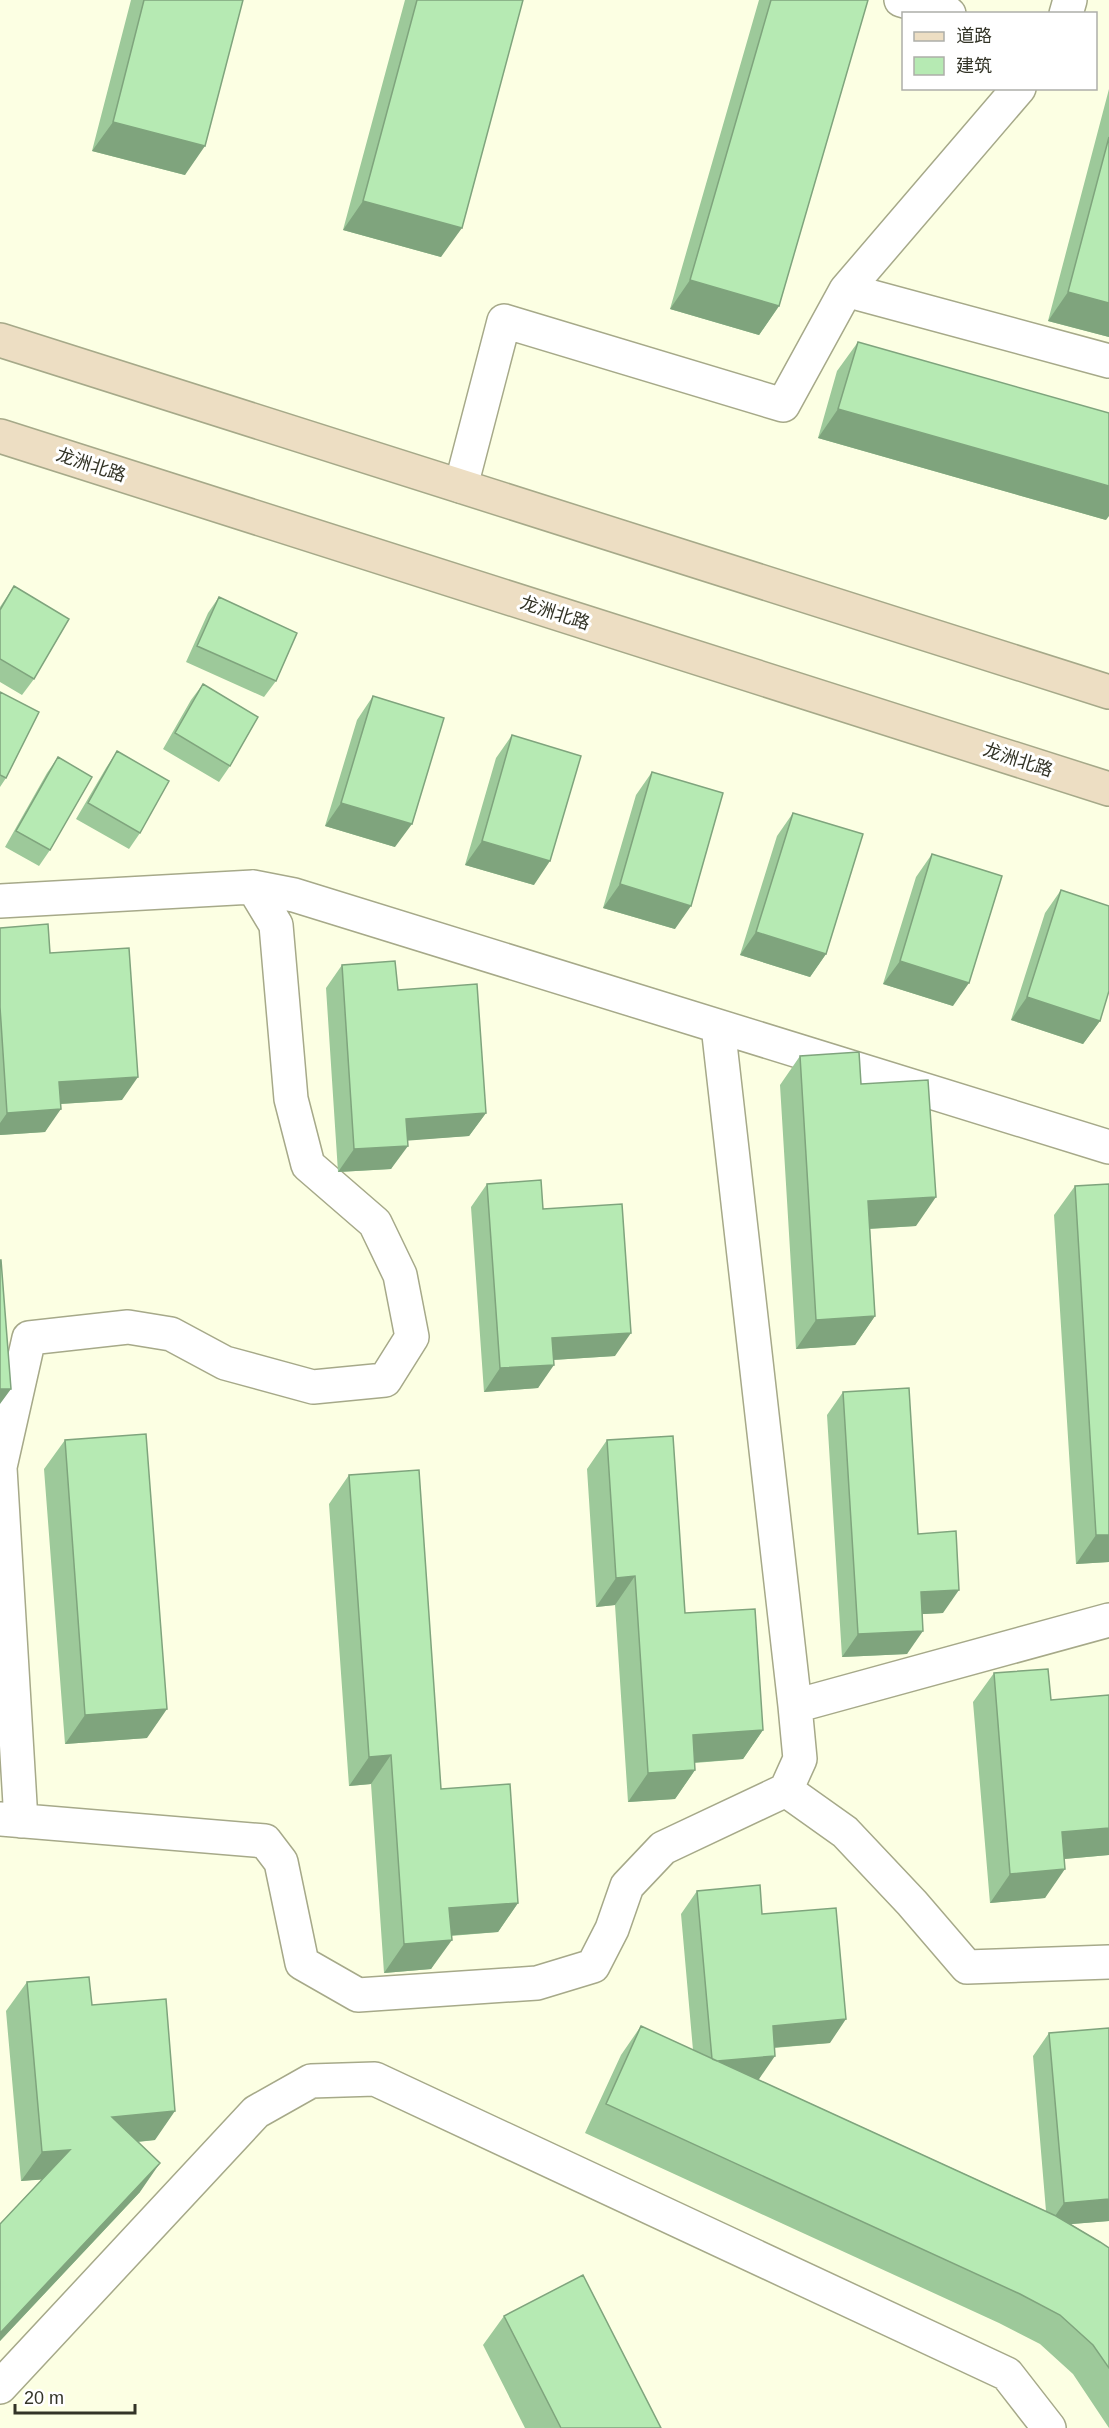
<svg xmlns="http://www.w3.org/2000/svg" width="1109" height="2428" font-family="Arial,'Noto Sans SC',sans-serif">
<rect width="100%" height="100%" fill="#fcffe3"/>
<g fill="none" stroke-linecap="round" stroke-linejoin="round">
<defs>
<path id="minor" d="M901,0L949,14
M1066,14L1070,0
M846,290L1019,88
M461,486L504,321L783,405L846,290L1109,361
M0,901L253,887L294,895L1109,1147
M718,1026L795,1706L1109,1620
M0,1467L29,1338L128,1327L171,1334L225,1363L313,1387L385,1380L412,1337L400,1275L375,1223L308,1165L291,1099L276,925L253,887
M0,1468L21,1821
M786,1790L845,1832L912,1903L967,1967L1109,1962
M0,1819L265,1841L281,1862L302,1963L358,1995L537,1983L593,1966L612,1929L627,1886L663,1848L786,1790L800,1759L795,1706
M0,2387L256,2112L311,2081L375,2079L1007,2374L1049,2428"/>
<path id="secondary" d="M0,340L1109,692
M0,436L1109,789"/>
</defs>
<!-- minor casing -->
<use href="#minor" stroke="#a6a989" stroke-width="36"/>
<!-- secondary casing -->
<use href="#secondary" stroke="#a6a989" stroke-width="36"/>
<!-- minor -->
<use href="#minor" stroke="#fff" stroke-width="33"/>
<!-- secondary -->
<use href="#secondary" stroke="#eddec3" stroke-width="33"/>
</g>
<!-- wall -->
<path fill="#9dc99a" d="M131,0H243L185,175L92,151Z
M405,0H523L441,257L343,230Z
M759,0H868L779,306L759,335L670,309Z
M1109,89V337L1048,321Z
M858,342L1106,520L818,438L837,371Z
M14,586L34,679L22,695L0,682V607Z
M219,597L276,681L264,697L186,662L208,613Z
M203,684L230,766L219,782L163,749L191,700Z
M0,692L6,778L0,787Z
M373,696L395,847L325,826L357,720Z
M512,735L534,885L465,865L496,758Z
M117,751L140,833L129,849L76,819L106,768Z
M58,757L50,850L39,866L5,847L47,773Z
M652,772L675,929L603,908L636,795Z
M793,813L826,954L810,977L740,955L777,836Z
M932,854L953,1006L883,984L916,877Z
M1061,890L1100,1021L1083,1044L1011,1020L1045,913Z
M0,928L50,953L122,1100L61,1104L45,1132L0,1135Z
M342,965L398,990L486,1113L469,1136L407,1140L391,1169L338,1172L326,988Z
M800,1056L861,1084L916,1226L870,1229L875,1316L855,1345L796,1349L780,1085Z
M487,1184L543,1209L615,1356L553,1360L538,1388L484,1392L471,1207Z
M1109,1184V1562L1076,1564L1054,1215L1075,1186Z
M843,1392L918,1534L943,1613L923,1614L907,1654L842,1657L827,1415Z
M65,1440L147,1738L65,1744L44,1469Z
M607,1440L685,1613L763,1730L743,1759L695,1763V1770L675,1799L628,1802L615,1605L596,1607L587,1469Z
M349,1475L441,1789L518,1903L498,1932L451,1936L431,1969L384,1973L371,1784L349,1786L329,1504Z
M994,1673L1051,1700L1109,1695V1855L1064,1859L1045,1898L990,1903L973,1702Z
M697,1891L762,1914L830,2043L774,2048L759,2079H757L1046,2211L1033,2056L1049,2033L1109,2028V2221L1071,2224L1109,2248V2428L1073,2374L1040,2344L999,2323L585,2133L621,2055L641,2026L693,2050L681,1914Z
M27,1982L92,2005L155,2140L138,2142L140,2192L0,2341V2224L42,2179L21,2181L6,2011Z
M504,2316L661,2428H525L483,2345Z"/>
<!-- shaded-wall -->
<path fill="#7fa47d" d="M113,122L205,146L185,175L92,151Z
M363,201L462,228L441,257L343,230Z
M690,280L779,306L759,335L670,309Z
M1068,292L1109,303V337L1048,321Z
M838,409L1109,486V516L1106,520L818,438Z
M341,803L412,824L395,847L325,826Z
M482,841L550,861L534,885L465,865Z
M620,884L691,906L675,929L603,908Z
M756,932L826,954L810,977L740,955Z
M900,961L969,983L953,1006L883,984Z
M1027,997L1100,1021L1083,1044L1011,1020Z
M138,1077L122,1100L43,1105L59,1082Z
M61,1109L45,1132L0,1135V1123L7,1113Z
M486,1113L469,1136L390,1142L406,1119Z
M408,1146L391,1169L338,1172L354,1149Z
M936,1197L916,1226L847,1230L868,1201Z
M875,1316L855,1345L796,1349L816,1320Z
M631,1333L615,1356L536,1361L552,1338Z
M554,1365L538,1388L484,1392L500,1368Z
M0,1389H11L0,1404Z
M1096,1535H1109V1562L1076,1564Z
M635,1576L615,1605L596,1607L616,1578Z
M959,1590L943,1613L905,1615L921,1592Z
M923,1631L907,1654L842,1657L858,1634Z
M167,1709L147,1738L65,1744L85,1715Z
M763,1730L743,1759L672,1764L693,1735Z
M391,1755L371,1784L349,1786L369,1757Z
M695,1770L675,1799L628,1802L648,1773Z
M1109,1828V1855L1041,1861L1062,1832Z
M1065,1869L1045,1898L990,1903L1010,1874Z
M518,1903L498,1932L429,1937L449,1908Z
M452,1940L431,1969L384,1973L404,1944Z
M846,2019L830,2043L756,2049L773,2026Z
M775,2056L759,2079L696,2084L712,2061Z
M175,2111L155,2140L92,2146L112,2117Z
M70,2150L50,2179L21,2181L42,2152Z
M160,2163L140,2192L0,2341V2333Z
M1109,2199V2221L1048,2226L1064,2203Z"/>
<!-- building -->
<path fill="#b6eab3" stroke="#7fa47d" stroke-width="1.5" d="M144,0H243L205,146L113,122Z
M417,0H523L462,228L363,201Z
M771,0H868L779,306L690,280Z
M1109,137V303L1068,292Z
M858,342L1109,413V486L838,409Z
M14,586L69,619L34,679L0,659V610Z
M219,597L297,633L276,681L197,646Z
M203,684L258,717L230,766L175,733Z
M0,692L39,712L6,778L0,775Z
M373,696L444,718L412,824L341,803Z
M512,735L581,756L550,861L482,841Z
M117,751L169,781L140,833L88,803Z
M58,757L92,777L50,850L16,831Z
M652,772L723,793L691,906L620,884Z
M793,813L863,834L826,954L756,932Z
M932,854L1002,876L969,983L900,961Z
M1061,890L1109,906V991L1100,1021L1027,997Z
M48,924L50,953L129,948L138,1077L59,1082L61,1109L7,1113L0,1007V928Z
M395,961L398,990L477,984L486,1113L406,1119L408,1146L354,1149L342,965Z
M859,1052L861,1084L928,1080L936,1197L868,1201L875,1316L816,1320L800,1056Z
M541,1180L543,1209L622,1204L631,1333L552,1338L554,1365L500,1368L487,1184Z
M1109,1184V1535H1096L1075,1186Z
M0,1260H1L11,1389H0Z
M909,1388L918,1534L956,1531L959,1590L921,1592L923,1631L858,1634L843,1392Z
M146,1434L167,1709L85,1715L65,1440Z
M673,1436L685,1613L755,1609L763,1730L693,1735L695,1770L648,1773L635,1576L616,1578L607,1440Z
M419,1470L441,1789L510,1784L518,1903L449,1908L452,1940L404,1944L391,1755L369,1757L349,1475Z
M1048,1669L1051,1700L1109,1695V1828L1062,1832L1065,1869L1010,1874L994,1673Z
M760,1885L762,1914L836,1908L846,2019L773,2026L775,2056L717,2061L712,2059L697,1891Z
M89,1977L92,2005L166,1999L175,2111L112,2117L160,2163L0,2333V2224L70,2150L42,2152L27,1982Z
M641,2026L1056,2216L1100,2242L1109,2248V2368L1093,2345L1060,2315L1020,2294L606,2104Z
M1109,2028V2199L1064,2203L1049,2033Z
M583,2275L661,2428H561L504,2316Z"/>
<g text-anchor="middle" stroke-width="6" stroke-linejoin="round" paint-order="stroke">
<!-- street labels -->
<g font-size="18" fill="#333427" stroke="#fff">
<text transform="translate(91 465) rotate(18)" y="6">龙洲北路</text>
<text transform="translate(555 613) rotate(18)" y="6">龙洲北路</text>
<text transform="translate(1018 760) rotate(18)" y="6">龙洲北路</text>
</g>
</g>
<!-- legend -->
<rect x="902" y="12" width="195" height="78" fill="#ffffff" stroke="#adaea9" stroke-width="1.5"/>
<rect x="914" y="32" width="30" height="9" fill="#eddec3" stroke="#adaea9" stroke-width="1.5"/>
<text x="956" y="42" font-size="18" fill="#333427">道路</text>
<rect x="914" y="57" width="30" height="18" fill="#b6eab3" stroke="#adaea9" stroke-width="1.5"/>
<text x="956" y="72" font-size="18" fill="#333427">建筑</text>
<!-- scale -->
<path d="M15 2404v9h120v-9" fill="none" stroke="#333427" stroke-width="3"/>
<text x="24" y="2404" font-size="18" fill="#333427" stroke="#ffffff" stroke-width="4.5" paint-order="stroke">20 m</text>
</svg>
